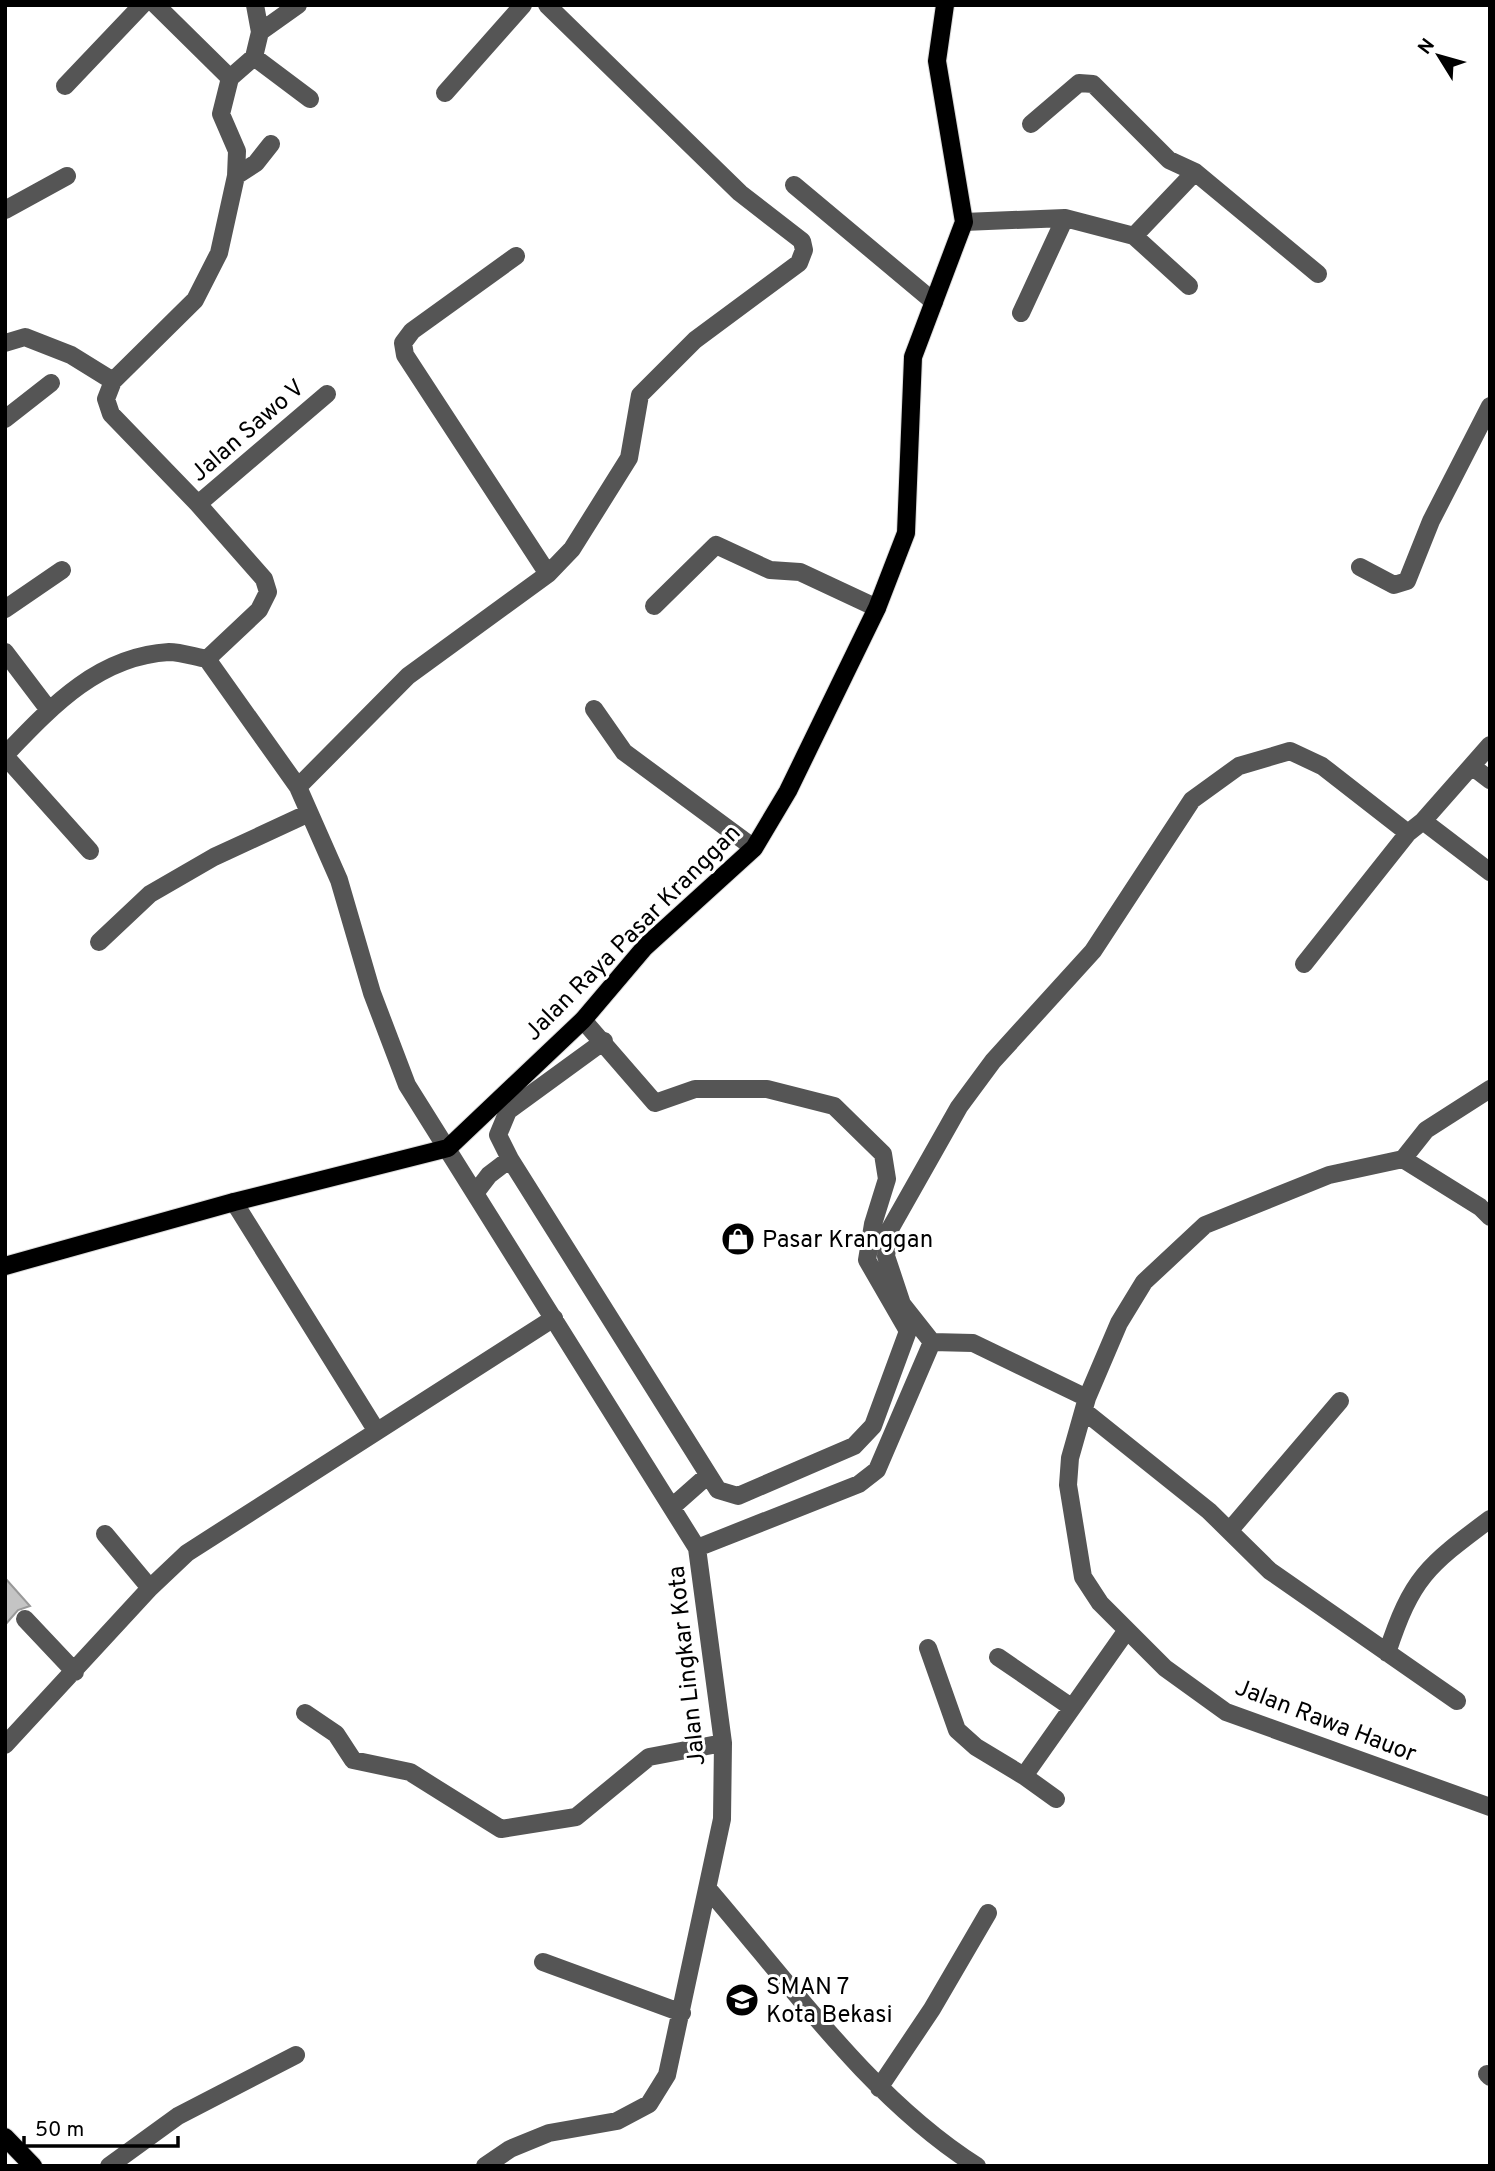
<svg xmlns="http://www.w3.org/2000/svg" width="1495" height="2171" font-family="Overpass,sans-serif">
<rect width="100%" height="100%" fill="#fff"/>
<!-- building -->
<path fill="#c4c4c4" stroke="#999" stroke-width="2" d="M5,1578L30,1606L18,1610L5,1625Z"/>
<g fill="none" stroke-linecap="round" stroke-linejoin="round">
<defs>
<path id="major" d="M5,1266L234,1202L448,1148L583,1020L645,947L754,848L788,791L877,608L906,533L913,357L964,222L937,61L945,5
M5,2137L33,2166"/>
</defs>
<!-- major casing -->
<use href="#major" stroke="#dbdbdb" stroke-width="20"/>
<!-- minor -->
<path stroke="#555" stroke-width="18" d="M156,5L230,78
M260,32L298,5
M254,57L310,99
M65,86L142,5
M445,93L523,5
M1031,124L1079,83L1093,84L1169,160L1195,172L1318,274
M236,176L256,163L271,144
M794,185L934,302
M5,210L67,176
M964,222L1065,218L1134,236L1195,172
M1134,236L1189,286
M516,256L412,331L403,343L405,355L548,574
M1021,313L1065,218
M5,343L25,337L71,355L113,381
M5,419L51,383
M198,504L327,394
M1360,567L1394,585L1407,581L1431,521L1490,406
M654,606L716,545L770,570L800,572L877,608
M5,609L62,570
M5,652L49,710
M207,659L259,610L268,592L264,579L198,504L111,414L106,399L113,381L195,300L219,253L236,176L237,151L221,114L230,78L254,57L260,32L255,5
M594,709L624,752L754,848
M1490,745L1423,821L1408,833L1322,766L1290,751L1239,766L1192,800L1093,951L993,1061L959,1107L890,1229L886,1256L902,1304L932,1342L973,1343L1087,1398L1119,1323L1144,1282L1205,1225L1329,1175L1403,1159L1480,1207L1490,1217
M5,755C51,707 98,656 169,652C181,652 195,657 207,659L298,787L339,880L372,993L407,1085L697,1548L723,1743L722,1819L667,2075L649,2104L617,2121L549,2133L510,2149L485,2166
M5,756L90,851
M1473,767L1490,780
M298,787L408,676L548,574L572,549L629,458L640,395L695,340L799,263L804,250L802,241L740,193L547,5
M1423,821L1490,872
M99,942L150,894L214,857L309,813
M1304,964L1408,833
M583,1020L655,1103L695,1089H767L834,1106L883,1154L887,1179L873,1224L867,1260L908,1331L873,1426L854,1446L738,1496L718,1490L510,1159L498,1135L508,1111L604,1041
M1403,1159L1426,1130L1490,1089
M476,1192L489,1175L510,1159
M234,1202L376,1430
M1087,1398L1070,1458L1068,1485L1083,1577L1100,1603L1165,1668L1226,1712L1490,1807
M1084,1411L1209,1511L1270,1571L1457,1701
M672,1507L707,1476
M1230,1530L1340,1401
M105,1534L150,1588
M697,1548L859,1484L877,1470L932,1342
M25,1619L75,1672
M928,1648L957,1730L976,1747L1024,1776L1127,1630
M1387,1653C1412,1577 1427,1566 1490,1519
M998,1657L1071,1707
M305,1713L336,1734L353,1760L410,1772L501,1829L576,1817L649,1757L723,1743
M5,1745L150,1588L187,1553L554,1318
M1024,1776L1056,1799
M709,1890C790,1984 872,2100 977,2166
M543,1962L682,2013
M1487,2074L1490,2077
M879,2088L932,2009L988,1913
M109,2166L178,2116L296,2055"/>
<!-- major -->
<use href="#major" stroke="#000" stroke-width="18"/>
</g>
<!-- icons -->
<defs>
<symbol id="shop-disc" viewBox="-11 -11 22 22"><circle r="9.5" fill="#000" stroke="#fff"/><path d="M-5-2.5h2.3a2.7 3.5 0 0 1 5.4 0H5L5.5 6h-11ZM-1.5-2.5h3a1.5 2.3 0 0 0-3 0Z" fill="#fff"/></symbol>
<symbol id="school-disc" viewBox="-11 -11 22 22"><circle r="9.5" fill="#000" stroke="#fff"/><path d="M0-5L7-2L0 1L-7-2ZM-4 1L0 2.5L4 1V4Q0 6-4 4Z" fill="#fff"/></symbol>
</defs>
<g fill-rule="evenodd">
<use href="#shop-disc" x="719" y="1220" width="38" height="38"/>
<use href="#school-disc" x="723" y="1981" width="38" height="38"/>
</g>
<g text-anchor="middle" stroke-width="6" stroke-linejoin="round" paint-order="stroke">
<!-- street labels -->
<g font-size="24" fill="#000" stroke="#fff">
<text transform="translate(247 430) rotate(-41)" y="8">Jalan Sawo V</text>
<text transform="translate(632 932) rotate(-45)" y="8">Jalan Raya Pasar Kranggan</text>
<text transform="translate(686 1666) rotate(-96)" y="8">Jalan Lingkar Kota</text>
<text transform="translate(1326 1720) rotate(21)" y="8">Jalan Rawa Hauor</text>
</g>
<!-- poi labels -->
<g font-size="24" fill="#000" stroke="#fff" text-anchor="start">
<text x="762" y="1247">Pasar Kranggan</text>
<text x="766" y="1994">SMAN 7<tspan x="766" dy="28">Kota Bekasi</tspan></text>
</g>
</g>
<!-- border -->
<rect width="1495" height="2171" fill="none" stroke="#000000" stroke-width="14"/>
<!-- north arrow -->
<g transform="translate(1439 56) rotate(307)" stroke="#ffffff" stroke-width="5" paint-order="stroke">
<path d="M0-5L12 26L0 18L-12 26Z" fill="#000000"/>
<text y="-10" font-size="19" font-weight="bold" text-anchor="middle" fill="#000000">N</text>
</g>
<!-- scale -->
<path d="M24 2136v10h154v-10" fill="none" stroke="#000000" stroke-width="3.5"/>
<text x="35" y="2136" font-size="21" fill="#000000" stroke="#ffffff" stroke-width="5" paint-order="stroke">50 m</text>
</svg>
